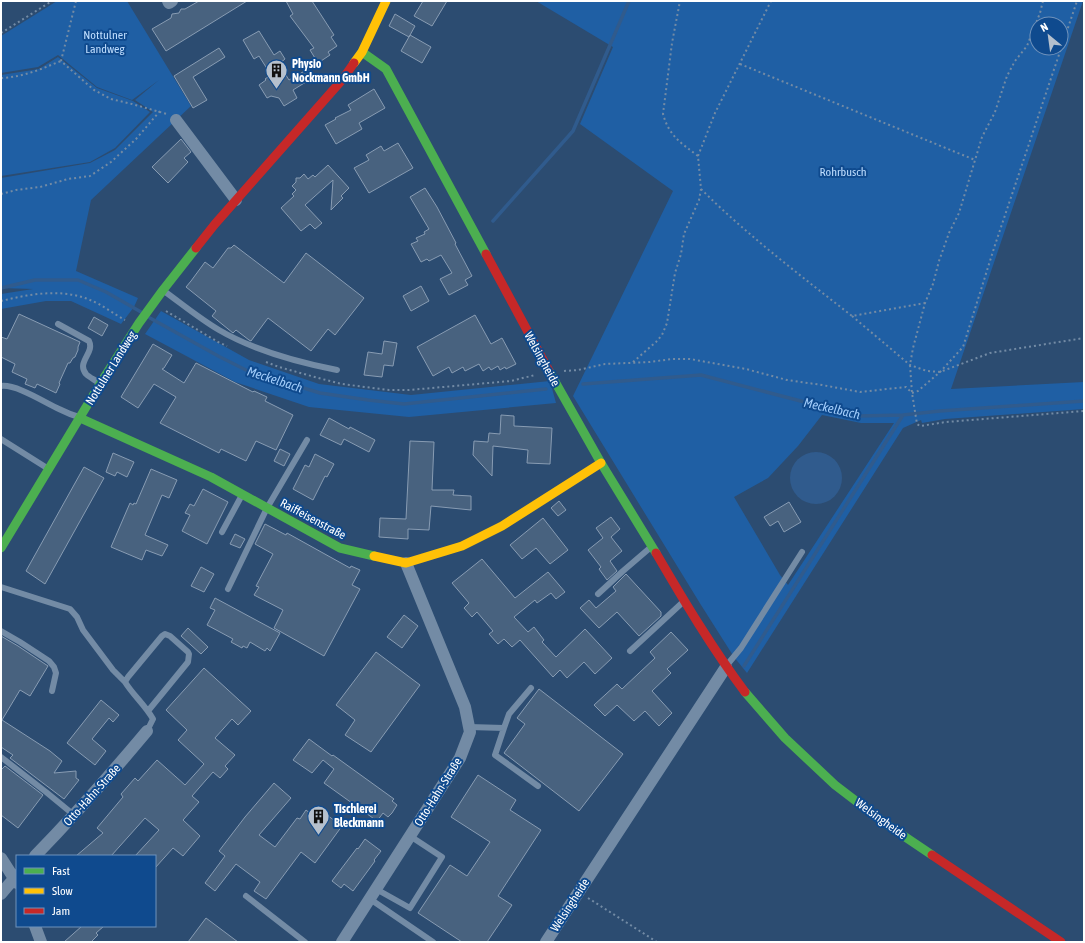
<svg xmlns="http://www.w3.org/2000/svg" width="1085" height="943" font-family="'Asap Condensed',sans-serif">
<rect width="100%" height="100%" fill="#2c4c71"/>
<!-- green -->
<path fill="#1f5fa4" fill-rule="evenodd" d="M57,1H127L191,106L91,200L76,271L138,298L134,307L121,324L71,301H46L1,309V294L33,289L1,288V178L90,163L115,150L153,112L135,100L159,80L132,100L97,87L58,55L38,67L1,73V36Z
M536,1H1083L951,389L1084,382V409L945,419L922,423L921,420L903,428L747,673L734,657L701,605L573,396L673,191L580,124L613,47ZM1037,24H1061V48H1037ZM822,415L861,423H894L788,585L780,575L734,497L768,478L798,446Z
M58,57L97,88L133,101L150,112L115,148L90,162L1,176V75L39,69Z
M161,311L249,360L319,384L411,395L550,381L556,403L409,417L309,407L235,382L145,334Z"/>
<!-- water -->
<path fill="#305b8d" d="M790 478a26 26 0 1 1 52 0a26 26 0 1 1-52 0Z"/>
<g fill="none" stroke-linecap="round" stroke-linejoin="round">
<!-- stream -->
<path stroke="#305b8d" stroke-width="3.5" d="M493,221L573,131L629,1
M1,288L35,280H78L106,292L141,312
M150,318L220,357L248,371L320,393L368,400L404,404L546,389
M583,384L701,375L858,416L903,415L940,411L1084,401
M744,666L903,415"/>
</g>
<!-- building -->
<path fill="#48627f" stroke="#889cb3" d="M199,1H247L166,51L152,29L171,18L172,14L179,13L181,9H185Z
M286,1H312L334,35L331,37L337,46L328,52L330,55L318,63L310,50L314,48L290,16L293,14Z
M423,1H447L432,26L414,16Z
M395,14L415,26L409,37L389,26Z
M259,31L274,55L280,51L285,59L279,64L289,80L308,69L314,77L293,90L297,98L284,106L279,98L271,96L267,98L259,85L266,80L265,79L271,75L259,56L254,59L243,40Z
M410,35L431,47L422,63L401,51Z
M219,48L225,57L193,77L207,100L193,108L174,76Z
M374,89L385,108L359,123L362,129L336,144L325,125L336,119L335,118L351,110L348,105Z
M181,139L191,152L184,158L188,162L168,183L152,167Z
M398,143L413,168L369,193L354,168L369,160L366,155L381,146L384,151Z
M328,165L349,188L341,196L343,198L331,210L333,180L305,205L322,223L315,229L310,224L301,231L281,208L294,196L292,194L296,190L292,186L296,182V178H300L304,174L308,179L313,175L315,177Z
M425,188L437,207L456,243L455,244L472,276L465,280L468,285L449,295L440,279L452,273L441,255L429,261L427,259L421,262L411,244L418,241L416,238L425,234L424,232L429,229L410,197Z
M234,245L284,283L306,253L364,298L335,335L328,329L311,351L268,318L251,341L249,340L236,330L233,333L212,316L216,311L186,287L191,281L205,262L213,268L228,248H231Z
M421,286L429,301L411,311L403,296Z
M19,314L80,342L78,347V350L75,357L73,358L70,363H68L59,383L60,384L56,393L37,384L35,388L25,384L27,379L12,372L15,364L1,357V337L7,339Z
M475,315L491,344L502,338L516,364L506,369L505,367L500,370L498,366L491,370L489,367L483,371L479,364L465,371L463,367L452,373L449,367L433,376L417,347Z
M94,317L108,325L102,336L88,328Z
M384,341L397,343L393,366L384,365L382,377L364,375L368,352L382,354Z
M153,344L172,355L164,368L162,369L184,383L196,363L253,392L254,391L267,397L265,401L293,415L276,450L256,441L246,461L221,449L219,453L160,423L176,397L154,384L138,408L121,397Z
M501,415L514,416V426L552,428L550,464L527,463L528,450L493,446L492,476L473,455L474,441L488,442L489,433L500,434Z
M329,418L349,429L350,427L375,440L369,452L344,439L341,445L320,435Z
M410,441L434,442L432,490H454L453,495L471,496V510L431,506L429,530L408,529V539L379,537L380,518L406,519Z
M280,449L290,454L284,466L274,461Z
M113,453L134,462L127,477L117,472L115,476L106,472Z
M315,454L334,464L327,477L325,476L313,500L293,489L305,465L309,467Z
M84,467L104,478L45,584L26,571Z
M151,469L177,480L169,498L162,495L145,535L168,545L162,556L146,550L142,560L111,547L130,503L133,505L134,503L136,504Z
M203,489L228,502L207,544L182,531L190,515L185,513L190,504L194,506Z
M559,501L566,510L558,516L551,508Z
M789,502L801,522L784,532L778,521L770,526L764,517Z
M611,517L620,529L611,537L622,551L610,561L617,571L607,580L599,569L601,567L588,550L603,538L596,528Z
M543,518L568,550L550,564L536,548L522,559L510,545Z
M265,524L286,535L287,533L350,568L351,566L360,570L352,585L360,589L324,656L274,628L283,610L254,595L259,587L256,586L273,554L255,544Z
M235,534L245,539L240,548L230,544Z
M482,559L515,598L548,572L565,592L556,599L551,593L537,603L535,600L514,617L528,632L534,627L544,640L542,642L556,657L585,629L612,658L595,674L584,662L567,678L560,670L553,677L520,640L512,647L504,639L498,644L489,634L493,631L477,612L472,617L464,608L469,603L452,583Z
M201,567L214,574L204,592L191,586Z
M626,574L661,612V616L639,636L617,612L599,628L580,608L589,600L596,608L616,591L613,587Z
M215,598L280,633L270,651L267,648L265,651L250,642L247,648L243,646L242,648L231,642L233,639L207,625L215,610L210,608Z
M404,615L418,626L402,648L387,637Z
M188,628L208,647L201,654L181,636Z
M671,632L688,650L667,669L671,673L652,691L672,713L659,726L645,711L634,721L617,705L605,716L594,705L617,684L622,689L655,658L650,652Z
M1,636L18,646L48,666L30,696L20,690L2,720L50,751L62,761L54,773L76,771V778L79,780L64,799L10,758L13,755L1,747Z
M376,652L420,685L371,752L345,735L355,720L336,705Z
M204,668L251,711L238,725L232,719L215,738L235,755L225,766L228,769L220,778L213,772L192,796L199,802L183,820L200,836L183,856L173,848L155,868V856H135L159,830L145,818L111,856H76L103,833L97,828L123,797L121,794L135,778L138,781L157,760L185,785L204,764L178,740L187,730L166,710Z
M539,689L623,754L579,811L504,753L525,724L517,718Z
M101,700L119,715L113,722L109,718L92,739L106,751L95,765L67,743Z
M309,739L332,756L333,755L394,799L392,801L397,805L392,813L388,817L383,813L377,821L324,783L334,769L323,760L312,773L293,760Z
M5,766L43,795L18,828L1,815V770Z
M478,775L516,800L510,810L541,830L498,896L512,905L487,942H462L418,913L450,865L467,876L490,842L451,817Z
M274,783L291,798L259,835L275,847L297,818L300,819L306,810L315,817L320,810L342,826L315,863L301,852L266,899L254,891L260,882L236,864L215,891L205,883L225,856L219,851L245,817Z
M365,839L381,851L374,860L375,861L353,891L344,884L341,888L332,881L357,848L358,849Z
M206,918L238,942H188Z
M82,926H104L96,933L98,935L91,942H64Z"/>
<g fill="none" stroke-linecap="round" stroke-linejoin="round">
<!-- path -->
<path stroke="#738ba5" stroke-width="2" stroke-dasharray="2 3" stroke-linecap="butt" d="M76,1L61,61L70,69L94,90L111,99L132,104L167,114
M1043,1L1040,13L1027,46L1015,61L1007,76L995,112L982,137L959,213L949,233L939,261L933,284L925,303L913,348L910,365L912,393L917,424L920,426L946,422L1084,411
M1,33L52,1
M740,64L975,160
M1,78C24,77 41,69 61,61
M698,156L715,113L771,1
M701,189C747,235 801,276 852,316L925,303
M1,194L16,190L40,187L68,179L90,176L111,162L136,139L160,111
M1,301C30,294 62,288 90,300C101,304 114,314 125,320
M166,311L218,342L227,346
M852,316L910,365L927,371L940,372L990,353L1084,338
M266,362L279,367L322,379L342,384L389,390H409L511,381L535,375
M633,362L656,342L662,335L667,323L675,273L681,254L684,234L699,200L701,189L698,156C681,143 669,136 663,114L672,43L680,1
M564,371L578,370L605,364L650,362L672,359H690L746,369L787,380L822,385L860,392L906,387L912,393
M912,393L918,391L940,372L963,347L995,245L1077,1
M588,898L657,942"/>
<!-- lane -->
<path stroke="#738ba5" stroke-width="6" d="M164,291C182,304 200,319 219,330C255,351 296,362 337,370
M58,324L89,341C95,353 76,362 86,374C89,377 95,380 99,383
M1,386C16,384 44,402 59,409C65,412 72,415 79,417
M1,439L47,468
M222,532L242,495
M1,587L70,609L77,617L83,630L113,670L125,682
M228,589L267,508L307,440
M598,594L623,571L651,547
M1,631L20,642L49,661L54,667L56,673L52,691
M630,651L683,602
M727,665L741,648L802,552
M469,727L504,728L495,755L538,786
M504,728L509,714L531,688
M147,731L153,719C145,705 133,695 125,682L128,677L162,636L165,634L170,636L188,652L189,654L188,662L148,711
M1,757L46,792L74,815
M376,889L410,908L442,857L410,836
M246,896L305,942
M370,899L433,942"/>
<!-- street -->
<path stroke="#738ba5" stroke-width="12" d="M168,1L169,3L172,1
M176,120L236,200
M35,856C74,816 111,774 147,731
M1,858L17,883
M1,894L17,875
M35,926L41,942
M342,942L460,758L470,732L465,707L406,563
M546,942L726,667"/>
<!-- fast -->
<path stroke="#4caf50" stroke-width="9" d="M362,52L386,69L486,254
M549,371L601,463L656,553
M80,418L211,477L340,548L374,556
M1,548L100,384L139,323L163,290L196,248
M745,692L785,738L835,785L886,824L932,855"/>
<!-- slow -->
<path stroke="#ffc107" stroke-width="9" d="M354,63L362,52L386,1
M374,556L406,563L462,546L502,526L601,463"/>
<!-- jam -->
<path stroke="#c62828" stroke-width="9" d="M196,248L215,224L342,80L354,63
M486,254L549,371
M656,553C684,601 712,648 745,692
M932,855L1061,942"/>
</g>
<!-- icons -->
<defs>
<symbol id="building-pin" viewBox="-11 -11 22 30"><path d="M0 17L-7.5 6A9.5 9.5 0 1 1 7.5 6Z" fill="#b5c0cd" stroke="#0f4a8e"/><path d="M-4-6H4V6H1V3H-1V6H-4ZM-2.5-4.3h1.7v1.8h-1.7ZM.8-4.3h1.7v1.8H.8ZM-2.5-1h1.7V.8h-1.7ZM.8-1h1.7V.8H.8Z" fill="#111"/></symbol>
</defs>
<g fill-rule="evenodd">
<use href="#building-pin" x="264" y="58" width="25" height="34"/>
<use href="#building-pin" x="306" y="804" width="25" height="34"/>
</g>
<g text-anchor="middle" stroke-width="4" stroke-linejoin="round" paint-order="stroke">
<!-- park labels -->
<g font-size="12" fill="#beddfe" stroke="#0f4a8e">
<text x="105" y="39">Nottulner<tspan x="105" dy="14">Landweg</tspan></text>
<text x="843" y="176">Rohrbusch</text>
</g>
<!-- poi labels -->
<g font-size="12" font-weight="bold" fill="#fff" stroke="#0f4a8e" text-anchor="start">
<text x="292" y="68">Physio<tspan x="292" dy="14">Nockmann GmbH</tspan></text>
<text x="334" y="813">Tischlerei<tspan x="334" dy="14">Bleckmann</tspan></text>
</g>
<!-- street labels -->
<g font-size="12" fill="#fff" stroke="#0f4a8e">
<text transform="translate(542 359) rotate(61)" y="4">Welsingheide</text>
<text transform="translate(111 368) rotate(-58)" y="4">Nottulner Landweg</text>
<text transform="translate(313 519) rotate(28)" y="4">Raiffeisenstraße</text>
<text transform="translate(438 792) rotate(-58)" y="4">Otto-Hahn-Straße</text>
<text transform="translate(92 795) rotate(-48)" y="4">Otto-Hahn-Straße</text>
<text transform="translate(881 819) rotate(36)" y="4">Welsingheide</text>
<text transform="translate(570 905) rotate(-57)" y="4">Welsingheide</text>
</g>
<!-- water labels -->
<g font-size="13" font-style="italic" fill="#a2cdfb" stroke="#0f4a8e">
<text transform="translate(275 379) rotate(18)" y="5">Meckelbach</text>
<text transform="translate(832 408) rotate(13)" y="5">Meckelbach</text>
</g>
</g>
<!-- border -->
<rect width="1085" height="943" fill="none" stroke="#ffffff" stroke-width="4"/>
<!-- legend -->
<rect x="16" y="855" width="140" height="72" fill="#0f4a8e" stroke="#6f92bb"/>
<rect x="24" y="868" width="20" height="6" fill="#4caf50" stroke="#6f92bb"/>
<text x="52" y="875" font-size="12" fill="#ffffff">Fast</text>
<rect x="24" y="888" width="20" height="6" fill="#ffc107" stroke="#6f92bb"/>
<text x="52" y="895" font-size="12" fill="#ffffff">Slow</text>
<rect x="24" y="908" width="20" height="6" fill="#c62828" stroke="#6f92bb"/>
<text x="52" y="915" font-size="12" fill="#ffffff">Jam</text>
<!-- north arrow -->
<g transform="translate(1049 36) rotate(331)"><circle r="19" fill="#0f4a8e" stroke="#6f92bb"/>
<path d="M0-3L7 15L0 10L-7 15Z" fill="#b5c0cd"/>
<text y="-6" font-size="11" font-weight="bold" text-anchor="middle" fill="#ffffff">N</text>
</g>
</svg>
